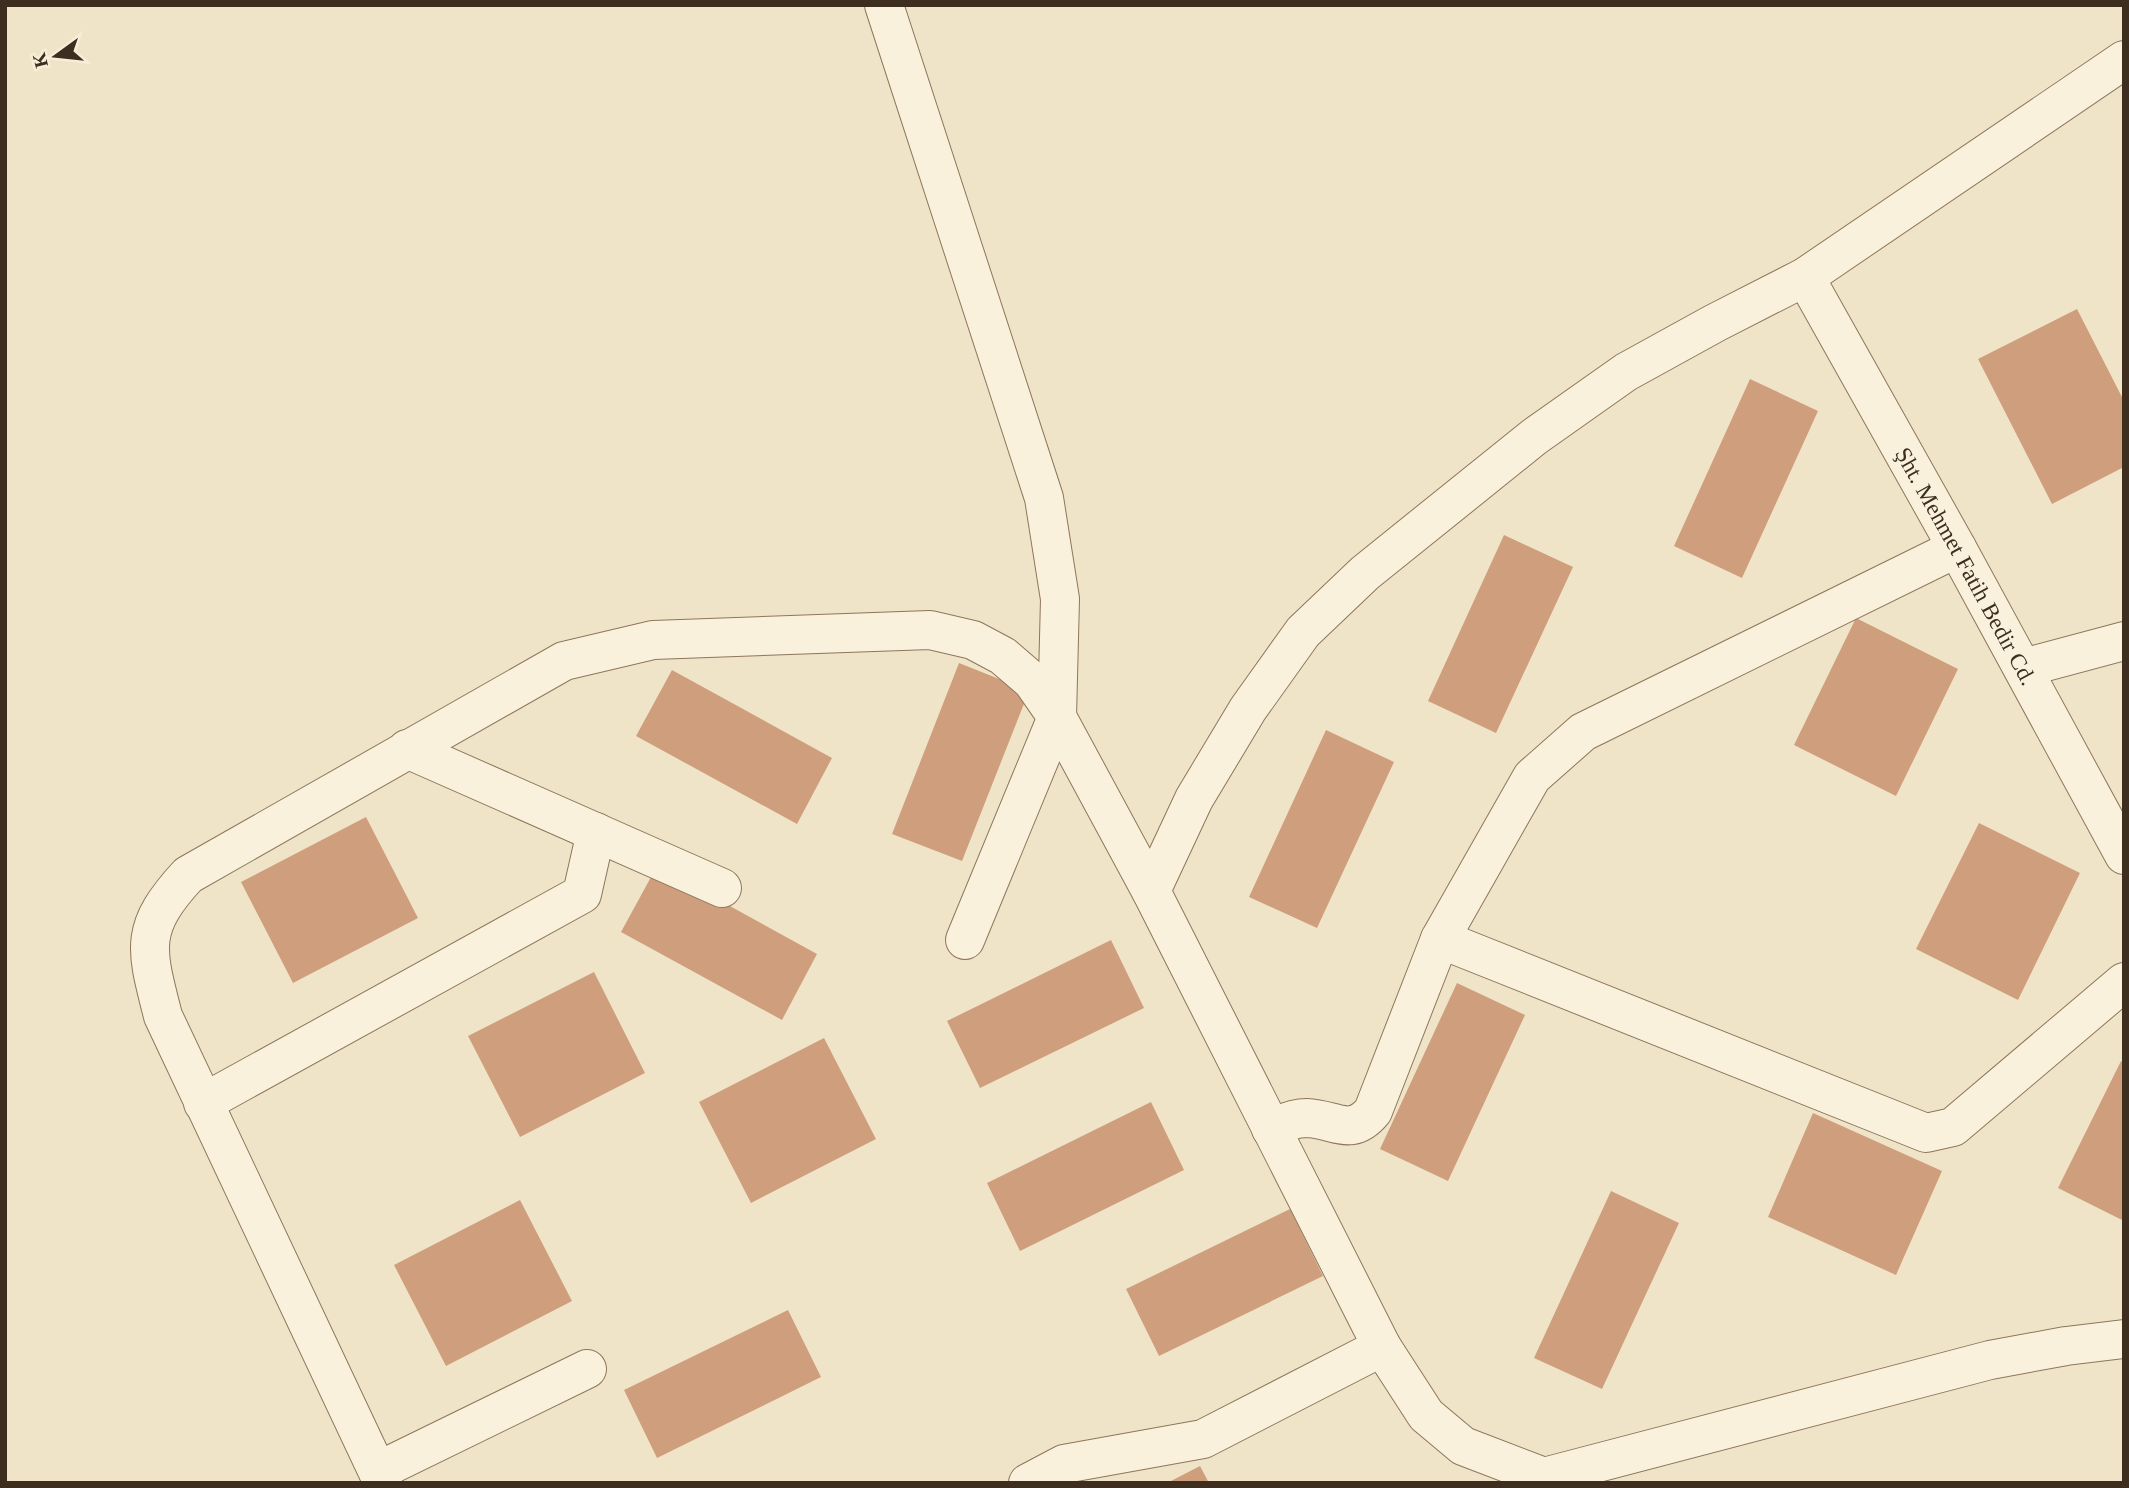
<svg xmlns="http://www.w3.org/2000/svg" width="2129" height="1488" font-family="'Times New Roman',serif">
<rect width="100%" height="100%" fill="#f0e4c8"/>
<!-- building -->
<path fill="#cf9f7d" d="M2077,309L2124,401V467L2052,504L1978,359Z
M1750,379L1818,411L1742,578L1674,546Z
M1504,535L1573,567L1496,733L1428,701Z
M1856,618L1958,669L1896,796L1794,745Z
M959,663L1029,691L962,861L892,834Z
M672,670L832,758L797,824L636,736Z
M1326,730L1394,762L1317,928L1249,897Z
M366,817L418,918L293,983L241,882Z
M1979,823L2080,873L2018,1000L1916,949Z
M657,866L817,954L782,1020L621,932Z
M1111,940L1144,1008L980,1088L947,1021Z
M594,972L645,1073L520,1137L468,1036Z
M1457,983L1525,1015L1448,1181L1380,1149Z
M824,1038L876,1139L751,1203L699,1102Z
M2121,1061L2124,1063V1221L2058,1188Z
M1151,1102L1184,1170L1020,1251L987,1183Z
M1813,1113L1942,1171L1896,1275L1768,1217Z
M1611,1191L1679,1223L1602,1389L1534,1358Z
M520,1200L572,1301L446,1366L394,1265Z
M1290,1209L1323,1276L1159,1356L1126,1289Z
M788,1310L821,1377L657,1458L624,1390Z
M1200,1466L1209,1483H1167Z"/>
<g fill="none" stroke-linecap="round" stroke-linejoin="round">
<defs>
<g id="street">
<path d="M884,5L1044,498L1060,599L1057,717L965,940"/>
<path d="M2124,60L1805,277L1715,323L1626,372L1534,437L1365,573L1303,632L1248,709L1194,799L1151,891L1382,1347L1426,1415L1463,1446L1544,1477L1990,1360L2066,1346L2124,1339"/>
<path id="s1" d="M1805,277L1957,548L2124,855"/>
<path d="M1957,548L1583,732L1532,777L1440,939L1926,1133L1953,1127L2124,982"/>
<path d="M2023,668L2124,641"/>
<path d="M407,749L722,888"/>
<path d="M203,1103L582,894L596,832"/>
<path d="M1271,1129C1282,1123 1294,1118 1307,1118C1335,1119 1351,1138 1373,1111L1440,939"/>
<path d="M378,1471L587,1369"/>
<path d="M383,1483L163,1016C146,949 138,929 188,875L564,661L653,640L930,630L973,640L1003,656L1032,681L1057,717L1151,891"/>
<path d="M1028,1483L1064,1464L1203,1439L1382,1347"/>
</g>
</defs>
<!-- street casing -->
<use href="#street" stroke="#8d765c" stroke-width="40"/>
<!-- street -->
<use href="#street" stroke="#faf1dc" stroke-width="38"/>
</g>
<g text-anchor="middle" stroke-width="5" stroke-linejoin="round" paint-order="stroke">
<!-- street labels -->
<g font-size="23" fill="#3d2e20" stroke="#f7eed8">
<text dy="8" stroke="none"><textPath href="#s1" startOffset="331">Şht. Mehmet Fatih Bedir Cd.</textPath></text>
</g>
</g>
<!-- border -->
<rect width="2129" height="1488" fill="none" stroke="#3d2e20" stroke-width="14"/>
<!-- north arrow -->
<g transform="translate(56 56) rotate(255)" stroke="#f7eed8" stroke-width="5" paint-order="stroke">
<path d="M0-5L12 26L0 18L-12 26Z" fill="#3d2e20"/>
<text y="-10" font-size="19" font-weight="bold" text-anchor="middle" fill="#3d2e20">K</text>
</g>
</svg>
